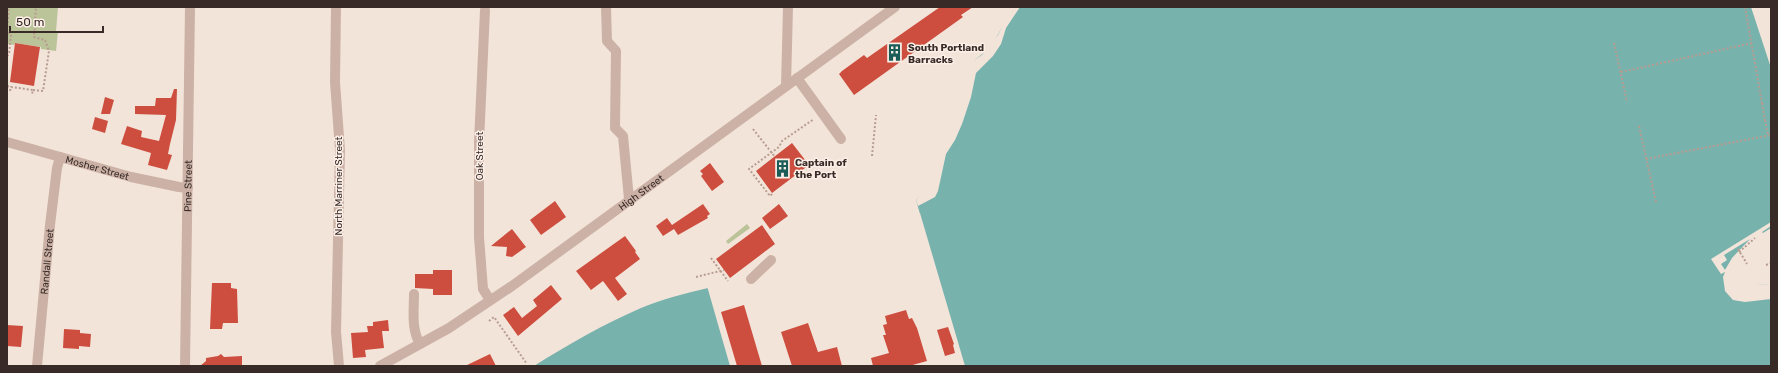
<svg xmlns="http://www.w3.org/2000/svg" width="1778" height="373" font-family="Rubik,sans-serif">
<rect width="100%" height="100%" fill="#f3e4da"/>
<!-- green -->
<path fill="#bbc399" d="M7,7H58L56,31H58L56,51L41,49V47L15,43L14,45L7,44Z
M747,224L750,228L728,244L726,241Z"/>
<!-- water -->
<path fill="#78b2ad" d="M1014,7H1767L1771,20V240L1742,261L1737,270L1741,286L1771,284V366H534C569,344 604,324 641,308C663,299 686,293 708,288L920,214L916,200L932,186L954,129L976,59L990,48Z"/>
<!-- pier -->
<path fill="#f3e4da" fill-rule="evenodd" d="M1012,7H1020L1006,28L1001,44L993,56L976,73L971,97L962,124L955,140L946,154L938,191L935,197L918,206L916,200L931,185L942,150L954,125L968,76L976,59L982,55L998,35Z
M1751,7H1769L1771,14V68Z
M920,213L965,366H730L707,286L823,245Z
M1771,222V226L1762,232L1763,233L1771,228V243L1744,263L1739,271L1743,285L1771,284V299L1745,302L1733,300L1725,291L1723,277L1725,272L1721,274L1711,259ZM1750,239L1732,258L1725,270L1721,264L1727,260L1724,255Z"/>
<!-- building -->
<path fill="#cd4e3e" d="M940,7H973L961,15L963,17L854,95L839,74L842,71L864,55L867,58Z
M15,43L40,47L34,86L10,82Z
M174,89H177L176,120L170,144L168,154L172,155L167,170L148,165L151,153L121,144L127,126L142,131L141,137L159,141L166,115L135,114V106H155L156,98H171Z
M105,97L114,100L110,114H101Z
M95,117L108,121L105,133L92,129Z
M792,143L809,165L772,193L756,171Z
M710,163L724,182L712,191L701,176L703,174L700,171Z
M555,201L566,217L541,235L530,220Z
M703,204L710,214L707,216L708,218L678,235L674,229L663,236L656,226L667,218L672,225Z
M779,204L788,216L770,229L762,218Z
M762,225L775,244L730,278L716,259Z
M512,229L526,247L512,257L506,256L507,247L491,246Z
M625,236L636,251L635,252L640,259L615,278L627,294L618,301L603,281L591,290L576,271Z
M433,270H452V295H433V289L415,288V274H433Z
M212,283H231V288L237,289L238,323H223L222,329H210Z
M551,285L562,299L518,336L503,315L514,307L522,318L537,306L533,300Z
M744,305L762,366H737L721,312Z
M906,310L909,319L912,318L917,328L927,361L909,366H873L871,358L889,353L883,335H886L883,325L887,324L885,316Z
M388,320L389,331H382L384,348L365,350L366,357L353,358L351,333L368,332L367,326H373V322Z
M808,323L818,352L837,347L842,366H792L781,332Z
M7,325L23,326L21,347L7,346Z
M948,327L954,344L953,345L955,353L945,356L937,330Z
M64,329L80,330V333L91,334L90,347L79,346V349L63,348Z
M221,354L224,357L242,356V366H200L206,361V358L218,356Z
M490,354L496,366H465Z"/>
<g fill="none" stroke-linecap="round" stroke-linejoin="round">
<!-- path -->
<path stroke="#b89c90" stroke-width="2" stroke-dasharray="2 2" stroke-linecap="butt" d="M1745,7L1762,103
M1614,43L1627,102
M7,56L9,54L11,35L7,32L9,7
M1621,72L1752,43
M7,86L11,87
M33,90L43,91L49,51L45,40L34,37L36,7
M10,91L11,87L33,90L32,94
M1762,103L1765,121
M1765,120L1768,135
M1639,126L1656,202
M753,129L775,157
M872,156L876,115
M1646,159L1771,135
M772,194L770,196L749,169L779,147L782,141L814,119
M1738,249L1747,264
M1739,252L1755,238
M711,258L728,281
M1766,265L1771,263
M696,277L724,270
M489,321L494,317L527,364"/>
<!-- minor -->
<g stroke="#ccb2a6" stroke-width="10">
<path d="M336,7L335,82L340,150L336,332L339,366"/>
<path d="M606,7L607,41L616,51L615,128L623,136L629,199"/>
<path d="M485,10L479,142V237L483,289L490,300"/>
<path d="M797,78L841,139"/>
<path d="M786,86L788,7"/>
<path id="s1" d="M7,142L131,177L179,187L188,188"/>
<path d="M751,279L771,260"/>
<path d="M414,294C414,311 411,329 420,344"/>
<path id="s2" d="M37,366L50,225L57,168L60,157"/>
<path id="s3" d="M185,366L190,7"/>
<path id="s4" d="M380,366L449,328L512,286L895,7"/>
</g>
</g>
<!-- icons -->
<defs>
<symbol id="building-bare" viewBox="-9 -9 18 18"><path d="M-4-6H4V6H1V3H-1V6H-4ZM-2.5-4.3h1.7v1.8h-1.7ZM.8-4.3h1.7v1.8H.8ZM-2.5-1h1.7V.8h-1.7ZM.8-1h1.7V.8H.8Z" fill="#1a5c57" stroke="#fbefe7" stroke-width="2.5" paint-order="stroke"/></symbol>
</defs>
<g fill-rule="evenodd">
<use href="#building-bare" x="882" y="40" width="25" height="25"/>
<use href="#building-bare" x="770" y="156" width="25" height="25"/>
</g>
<g text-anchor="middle" stroke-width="3" stroke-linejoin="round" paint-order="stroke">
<!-- poi labels -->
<g font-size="10" font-weight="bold" fill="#382a27" stroke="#fbefe7" text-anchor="start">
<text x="908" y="51">South Portland<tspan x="908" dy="12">Barracks</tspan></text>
<text x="795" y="166">Captain of<tspan x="795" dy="12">the Port</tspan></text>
</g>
<!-- street labels -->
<g font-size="10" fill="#382a27" stroke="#fbefe7">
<text transform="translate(479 156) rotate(-90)" y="4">Oak Street</text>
<text dy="4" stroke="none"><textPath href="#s1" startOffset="94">Mosher Street</textPath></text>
<text transform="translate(338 186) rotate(-90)" y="4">North Marriner Street</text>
<text dy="4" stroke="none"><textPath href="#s3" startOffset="180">Pine Street</textPath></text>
<text dy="4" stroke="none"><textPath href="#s4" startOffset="314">High Street</textPath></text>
<text dy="4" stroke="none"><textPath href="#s2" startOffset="105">Randall Street</textPath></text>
</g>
</g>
<!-- border -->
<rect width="1778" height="373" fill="none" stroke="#382a27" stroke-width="16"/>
<!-- scale -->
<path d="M10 26v6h93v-6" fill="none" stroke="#382a27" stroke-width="2"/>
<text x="16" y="26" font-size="12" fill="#382a27" stroke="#fbefe7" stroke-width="3" paint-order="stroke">50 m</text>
</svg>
